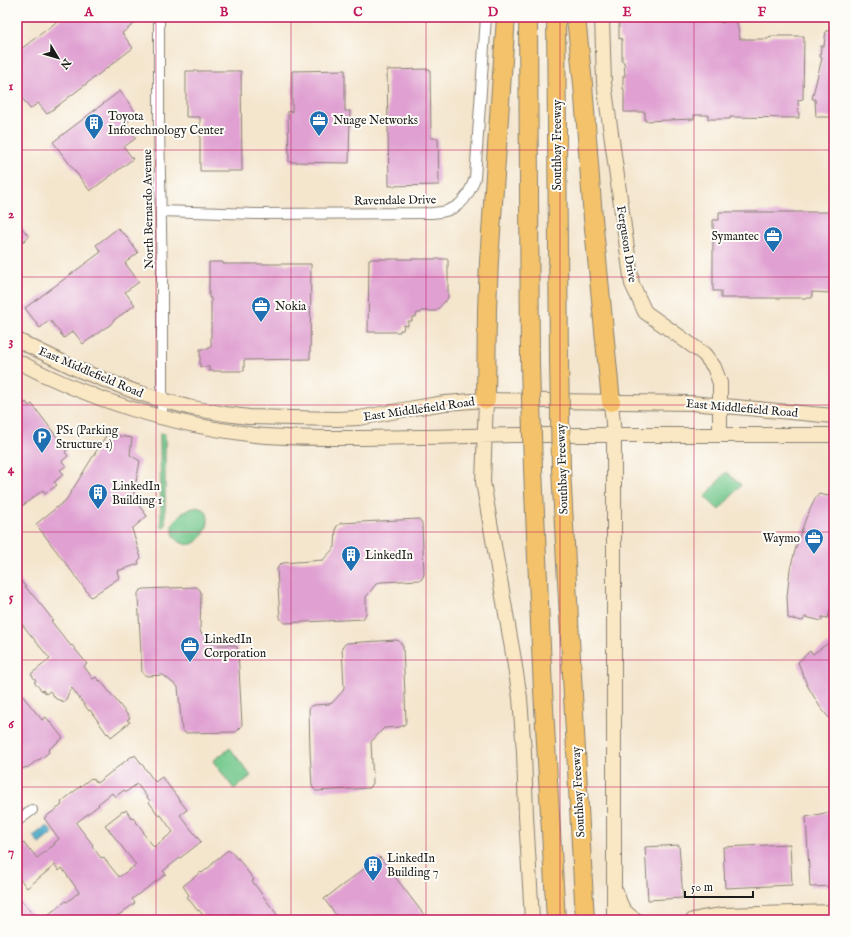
<svg xmlns="http://www.w3.org/2000/svg" width="851" height="937" font-family="'IM FELL English',serif">
<rect width="100%" height="100%" fill="#fdfcf7"/>
<filter id="ink" filterUnits="userSpaceOnUse"><feTurbulence type="fractalNoise" baseFrequency=".025" numOctaves="2"/><feDisplacementMap in="SourceGraphic" scale="8" xChannelSelector="R" yChannelSelector="G"/><feConvolveMatrix kernelMatrix="1 2 1 2 8 2 1 2 1" color-interpolation-filters="sRGB"/></filter>
<filter id="wash" filterUnits="userSpaceOnUse"><feTurbulence type="fractalNoise" baseFrequency=".012" numOctaves="4" result="noise"/><feDisplacementMap in="SourceGraphic" scale="16" xChannelSelector="R" yChannelSelector="G"/><feGaussianBlur stdDeviation="0.9" result="paint"/><feColorMatrix in="noise" values="0 0 0 0 0 0 0 0 0 0 0 0 0 0 0 0 0 1.4 0 .05"/><feComposite in="paint" operator="in"/></filter>
<g filter="url(#wash)">
<rect width="100%" height="100%" fill="#f4e5cd"/>
<!-- green -->
<path fill="#72c88c" stroke="#477254" d="M160,433L165,434V526L162,528L161,526Z
M726,472L741,485L719,510L705,497Z
M197,507C198,508 203,509 203,509C217,519 199,552 182,543C179,542 176,539 174,537L172,526C180,513 182,511 197,507Z
M230,748L251,776L234,789L213,761Z"/>
<!-- water -->
<path fill="#45a6c5" stroke="#306170" d="M47,826L53,833L39,844L33,836Z"/>
<g id="blocks">
<!-- building -->
<path fill="#e0a1d2" fill-rule="evenodd" d="M63,17H135L138,21L122,33L133,48L47,114L38,103L30,109L17,91V52Z
M736,19L740,39H768V37L771,38V36H804L803,99L798,100L799,118L730,117V119H708V115H694V119L645,121V112H624V89H623V76H625L624,62H622V40L621,38L619,39V21H701L720,20L721,23Z
M826,31H834V117H816L815,99H812L822,58L820,57L821,46H824Z
M430,69L431,138H438L439,185L389,186L387,70Z
M345,70V111H350L349,163L289,162L288,111L292,112V71Z
M186,71H241L242,171H200V117H186Z
M120,91L137,114L125,124L136,138L124,147L133,159L90,191L53,142Z
M719,212H831V219H834V286L832,285V293L812,292V298H721V291H713V220H719Z
M17,221L29,237L17,246Z
M118,228L123,234L124,233L138,253L125,263L139,282L125,292L135,305L114,320L110,325L105,328L83,344L73,331L64,338L50,320L40,328L25,308L101,252L96,245Z
M369,259H448V298L436,311H421V313H417L416,317H412V321H408V326L404,325L403,330H400V332H368Z
M209,262H223V264H311L310,359L244,360V371H209V367H200V349H209V347H211V298H209Z
M17,394L24,404L26,402L29,406L32,404L67,450L65,452L68,456L62,461L66,466L60,470L64,474L54,482L57,485L45,494L43,490L17,510Z
M107,434L132,438L130,455L140,461L133,498L147,516L132,529L141,558L138,561L139,564L117,571L119,578L91,597L36,524L66,500Z
M819,494L834,497V596L828,618L822,617V621L805,617L803,621L788,618L787,597L790,569L798,540L806,518L815,499Z
M419,519L422,523L424,574L423,577L421,580L381,582L376,584L366,597V614L363,619L285,623L281,620L280,618L277,570L278,567L280,564L283,563L323,560L335,547L336,527L341,523Z
M17,576L31,594H32L46,611L53,620L51,621L71,646L72,645L87,664L84,666L93,679L96,677L99,681L100,680L130,718L127,720L130,722L111,737L108,733L107,734L90,710L89,711L71,687L65,702L56,699L50,691L46,694L43,690L42,691L34,682L36,681L31,674L50,659L17,618Z
M195,587H197L200,590L201,593L200,630L201,633L213,644L217,645H231L237,647L238,650L242,725L241,727L236,732L185,733L182,730L178,687L163,675L147,676L142,673L138,596V593L141,590L144,589Z
M396,640L399,641L403,646L406,721L405,724L400,727L384,728L371,742L373,783L370,788L316,791L313,788L312,786L310,751L309,709L311,706L315,705L329,704L332,703L343,691L344,687L342,648L345,644L347,643Z
M827,644L830,646L834,644V724L820,707L807,685L798,662L810,651L813,654Z
M17,689L42,720L46,717L63,738L48,750L49,752L47,754L39,760V759L27,768L26,767L23,769L17,761Z
M135,755L155,782L162,777L187,810L180,815L201,842L163,871L166,874L132,899L135,903L112,920H41L66,901L67,902L79,892L62,868L59,871L55,865L27,888L17,875V837L21,843L23,842L29,850L30,849L37,858L55,844L54,843L59,839L44,818L62,805L61,802L91,778L92,779L93,778L97,783L132,756L133,757ZM137,784L150,801L149,802L159,816L161,815L173,832L154,847L143,833L144,832L133,818L132,819L126,810L124,812L123,811L105,825L136,865L119,877L103,857L101,858L92,846L93,845L76,823L99,805L98,804L112,793L115,797L124,790L126,792Z
M834,811V886L810,887L806,817Z
M790,844L792,885L725,888L723,847Z
M679,845L683,898L648,900L645,847Z
M228,850L230,852L231,851L237,859L238,858L254,880L252,881L278,916L273,920H208L206,917L205,918L199,910L198,911L187,897L189,895L183,886L201,872L202,873L213,864L212,863Z
M380,857L428,920H340L333,911L324,899Z
M22,901L37,920H17V905Z"/>
</g>
</g>
<g filter="url(#ink)">
<use href="#blocks" fill-opacity="0" stroke="#888074" stroke-width="1"/>
<g fill="none" stroke-linecap="round" stroke-linejoin="round">
<defs>
<path id="street" d="M159,17V125L162,278V418
M161,211L256,214L432,213C457,212 467,201 475,178L486,17
M17,821L32,810"/>
<path id="secondary" d="M602,17L604,83L632,284L645,312L704,354L714,367L720,383V435
M17,340L79,370L136,392L162,400L188,407L225,414L249,417L336,419L359,418L414,408L445,403L486,400L691,403L834,416
M17,361C90,400 172,425 255,435C284,438 313,438 342,438C400,438 459,436 517,435C585,435 653,435 721,435C759,435 796,435 834,435
M486,400L483,482L513,654L520,698L524,752L526,816L532,920
M611,402L614,435V920
M617,893C620,906 624,913 636,920
M693,920L702,918L723,915L834,912"/>
<path id="highway" d="M528,17L530,363
M556,17L559,361
M576,17L583,84L593,218L611,402
M486,400L487,309L489,261L506,17
M533,469L543,690L556,920
M561,469L585,920"/>
</defs>
<!-- street casing -->
<use href="#street" stroke="#888074" stroke-width="12"/>
<!-- secondary casing -->
<use href="#secondary" stroke="#888074" stroke-width="16"/>
<!-- highway casing -->
<use href="#highway" stroke="#888074" stroke-width="20"/>
<!-- street -->
<use href="#street" stroke="#fff" stroke-width="10"/>
<!-- secondary -->
<use href="#secondary" stroke="#fae7c3" stroke-width="14"/>
<!-- highway -->
<use href="#highway" stroke="#f3c26a" stroke-width="18"/>
<defs>
<path id="highway-bridge" d="M559,361L561,469
M530,363L533,469"/>
</defs>
<!-- highway-bridge casing -->
<use href="#highway-bridge" stroke="#888074" stroke-width="20" stroke-linecap="butt"/>
<!-- highway-bridge -->
<use href="#highway-bridge" stroke="#f3c26a" stroke-width="18"/>
</g>
</g>
<!-- grid -->
<path fill="none" stroke="#c2185b" stroke-width="1" stroke-opacity="0.55" d="M156,17V920M291,17V920M426,17V920M560,17V920M694,17V920M17,150H834M17,277H834M17,405H834M17,532H834M17,660H834M17,787H834"/>
<!-- icons -->
<defs>
<symbol id="office-pin" viewBox="-11 -11 22 30"><path d="M0 17L-7.5 6A9.5 9.5 0 1 1 7.5 6Z" fill="#1f6fb2" stroke="#fdfcf7"/><path d="M-6-3h4V-5.5h4V-3h4V5H-6ZM-1-4.5V-3h2v-1.5ZM-6 0V1H6V0Z" fill="#fff"/></symbol>
<symbol id="building-pin" viewBox="-11 -11 22 30"><path d="M0 17L-7.5 6A9.5 9.5 0 1 1 7.5 6Z" fill="#1f6fb2" stroke="#fdfcf7"/><path d="M-4-6H4V6H1V3H-1V6H-4ZM-2.5-4.3h1.7v1.8h-1.7ZM.8-4.3h1.7v1.8H.8ZM-2.5-1h1.7V.8h-1.7ZM.8-1h1.7V.8H.8Z" fill="#fff"/></symbol>
<symbol id="parking-pin" viewBox="-11 -11 22 30"><path d="M0 17L-7.5 6A9.5 9.5 0 1 1 7.5 6Z" fill="#1f6fb2" stroke="#fdfcf7"/><path d="M-3.5-5.5H1a3.5 3.5 0 0 1 0 7H-1V5.5H-3.5ZM-1-3.4V-.6H.8a1.4 1.4 0 0 0 0-2.8Z" fill="#fff"/></symbol>
</defs>
<g fill-rule="evenodd">
<use href="#office-pin" x="308" y="109" width="22" height="30"/>
<use href="#building-pin" x="83" y="112" width="22" height="30"/>
<use href="#office-pin" x="762" y="225" width="22" height="30"/>
<use href="#office-pin" x="250" y="295" width="22" height="30"/>
<use href="#parking-pin" x="31" y="426" width="22" height="30"/>
<use href="#building-pin" x="87" y="482" width="22" height="30"/>
<use href="#office-pin" x="803" y="527" width="22" height="30"/>
<use href="#building-pin" x="340" y="544" width="22" height="30"/>
<use href="#office-pin" x="179" y="635" width="22" height="30"/>
<use href="#building-pin" x="362" y="854" width="22" height="30"/>
</g>
<g text-anchor="middle" stroke-width="4" stroke-linejoin="round" paint-order="stroke">
<!-- poi labels -->
<g font-size="12" fill="#1c1c1c" stroke="#fdfcf7" text-anchor="start">
<text x="108" y="120">Toyota<tspan x="108" dy="14">Infotechnology Center</tspan></text>
<text x="333" y="124">Nuage Networks</text>
<text x="759" y="240" text-anchor="end">Symantec</text>
<text x="275" y="310">Nokia</text>
<text x="56" y="434">PS1 (Parking<tspan x="56" dy="14">Structure 1)</tspan></text>
<text x="112" y="490">LinkedIn<tspan x="112" dy="14">Building 1</tspan></text>
<text x="800" y="542" text-anchor="end">Waymo</text>
<text x="365" y="559">LinkedIn</text>
<text x="204" y="643">LinkedIn<tspan x="204" dy="14">Corporation</tspan></text>
<text x="387" y="862">LinkedIn<tspan x="387" dy="14">Building 7</tspan></text>
</g>
<!-- street labels -->
<g font-size="12" fill="#1c1c1c" stroke="#fdfcf7">
<text transform="translate(557 145) rotate(-90)" y="4">Southbay Freeway</text>
<text transform="translate(395 200) rotate(-1)" y="4">Ravendale Drive</text>
<text transform="translate(148 209) rotate(-91)" y="4">North Bernardo Avenue</text>
<text transform="translate(627 244) rotate(81)" y="4">Ferguson Drive</text>
<text transform="translate(91 372) rotate(23)" y="4">East Middlefield Road</text>
<text transform="translate(742 408) rotate(5)" y="4">East Middlefield Road</text>
<text transform="translate(419 409) rotate(-8)" y="4">East Middlefield Road</text>
<text transform="translate(562 469) rotate(-92)" y="4">Southbay Freeway</text>
<text transform="translate(578 792) rotate(-93)" y="4">Southbay Freeway</text>
</g>
</g>
<!-- margin -->
<rect width="851" height="937" fill="none" stroke="#fdfcf7" stroke-width="44"/>
<!-- north arrow -->
<g transform="translate(58 58) rotate(128)" stroke="#fdfcf7" stroke-width="3" paint-order="stroke">
<path d="M0-3L7 15L0 10L-7 15Z" fill="#1c1c1c"/>
<text y="-6" font-size="11" font-weight="bold" text-anchor="middle" fill="#1c1c1c">N</text>
</g>
<!-- scale -->
<path d="M685 891v6h68v-6" fill="none" stroke="#1c1c1c" stroke-width="2"/>
<text x="691" y="891" font-size="12" fill="#1c1c1c" stroke="#fdfcf7" stroke-width="3" paint-order="stroke">50 m</text>
<rect x="22" y="22" width="807" height="893" fill="none" stroke="#c2185b" stroke-width="1.5"/>
<g font-size="13" text-anchor="middle" font-weight="bold" fill="#c2185b">
<text x="89" y="16">A</text>
<text x="224" y="16">B</text>
<text x="358" y="16">C</text>
<text x="493" y="16">D</text>
<text x="627" y="16">E</text>
<text x="762" y="16">F</text>
<text x="11" y="90">1</text>
<text x="11" y="218">2</text>
<text x="11" y="345">3</text>
<text x="11" y="473">4</text>
<text x="11" y="601">5</text>
<text x="11" y="728">6</text>
<text x="11" y="856">7</text>
</g>
</svg>
